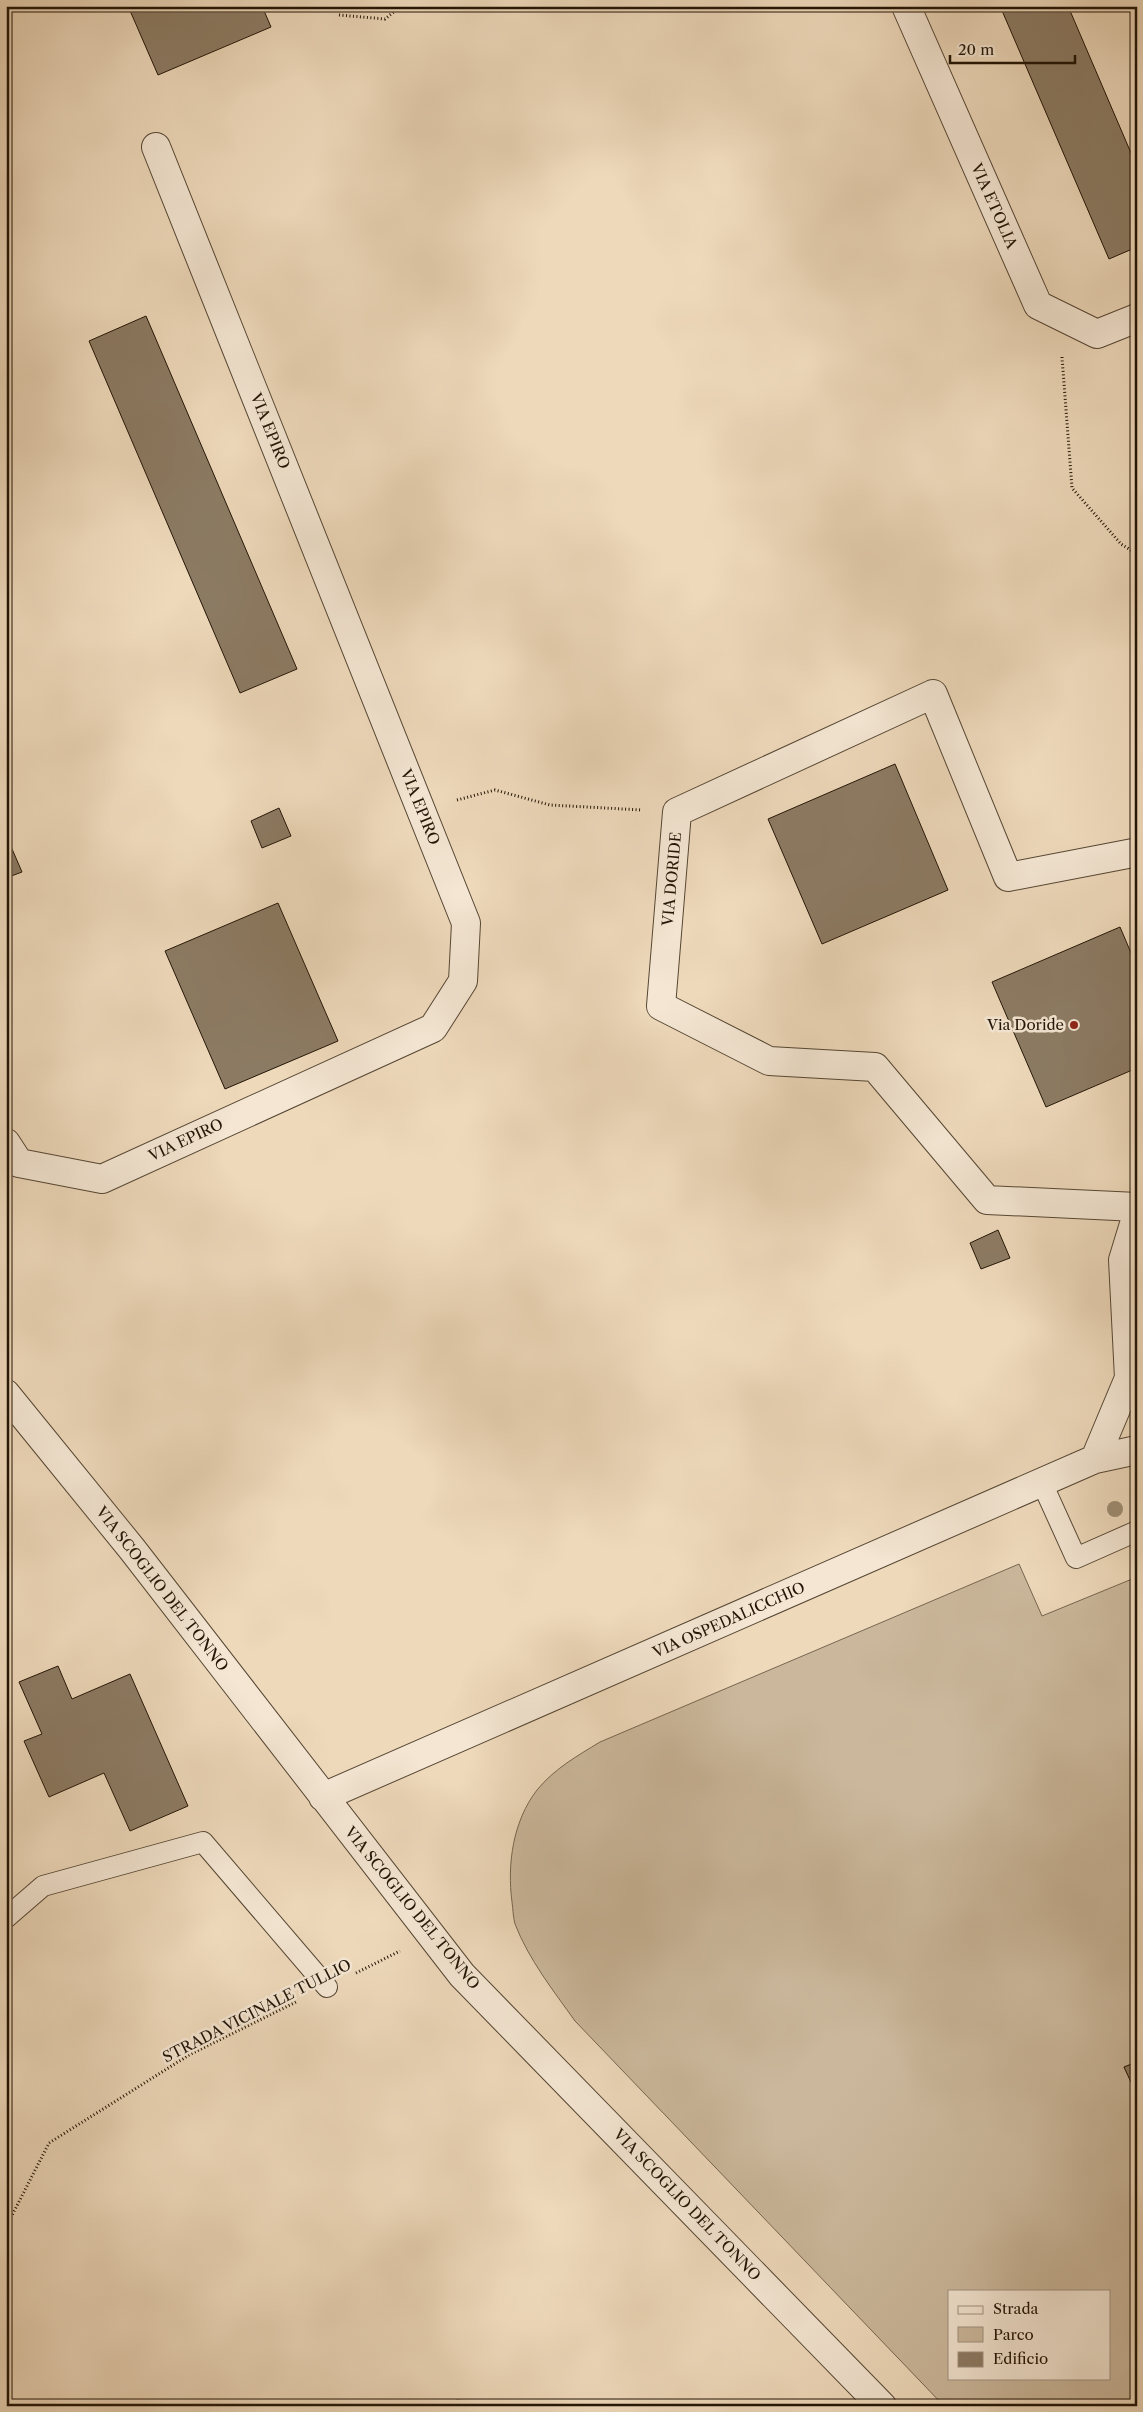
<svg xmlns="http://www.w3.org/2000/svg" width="1143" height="2412" font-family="'Libre Caslon Text',serif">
<rect width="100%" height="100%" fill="#eed9bb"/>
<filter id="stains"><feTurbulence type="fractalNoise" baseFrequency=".004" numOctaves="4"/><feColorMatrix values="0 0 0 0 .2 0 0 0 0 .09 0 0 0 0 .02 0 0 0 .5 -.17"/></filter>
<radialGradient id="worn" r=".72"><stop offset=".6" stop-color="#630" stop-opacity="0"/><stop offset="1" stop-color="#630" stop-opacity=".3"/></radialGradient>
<!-- green -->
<path fill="#cbb89c" stroke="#766651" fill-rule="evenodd" d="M1019,1564L1042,1616L1137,1577V2062L1124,2067L1137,2094V2406H944L575,2021C553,1990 529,1960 515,1924C513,1917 513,1909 512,1902C507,1864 513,1821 537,1790C554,1769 577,1756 600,1742ZM949,2291H1109V2378H949Z"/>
<!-- building -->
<path fill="#8c7b64" stroke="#221506" d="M128,6H262L271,27L158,75Z
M1000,6H1068L1137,167V247L1109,259Z
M146,316L297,669L240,693L89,341Z
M895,764L948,890L822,944L768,819Z
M279,808L291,836L262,848L251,821Z
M6,835L22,872L6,878Z
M278,903L338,1041L225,1089L165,951Z
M1120,927L1137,967V1068L1046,1107L992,982Z
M998,1230L1010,1258L981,1269L970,1243Z
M58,1666L72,1699L130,1674L188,1806L130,1831L104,1773L49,1797L24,1741L42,1734L19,1682Z
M1137,2062V2093H1136L1124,2067Z
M456,2400L473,2401V2406H456Z"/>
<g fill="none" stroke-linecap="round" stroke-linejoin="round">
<defs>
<path id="lane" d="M1042,1483L1076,1558L1137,1531
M6,1918L43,1886L203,1842L327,1987"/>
<path id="street" d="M906,6L1038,305L1097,334L1137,318
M1137,855L1133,853L1008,877L933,694L677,812L661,1006L769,1061L875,1067L987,1200L1137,1207
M6,1143L19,1163L102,1179L433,1028L463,981L466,923L156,147
M6,1394L132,1549L462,1975L882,2406
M1095,1459L1129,1378L1123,1260L1137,1214
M323,1797L1095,1459L1137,1450"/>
</defs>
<!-- lane casing -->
<use href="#lane" stroke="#554633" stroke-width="22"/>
<!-- street casing -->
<use href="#street" stroke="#554633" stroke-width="30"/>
<!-- path -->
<path stroke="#221506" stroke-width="3" stroke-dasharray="1 2.5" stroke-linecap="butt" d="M339,15L385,19L401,6
M1062,357L1072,488L1121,544L1137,554
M457,800L495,790L550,805L642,810
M356,1973L400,1951
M6,2227L49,2143L189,2055L296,2002"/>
<!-- lane -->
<use href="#lane" stroke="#f4e6d3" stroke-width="20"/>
<!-- street -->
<use href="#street" stroke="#f4e6d3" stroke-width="28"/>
</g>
<!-- trees -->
<circle fill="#9e8d74" cx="1115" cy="1509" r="8"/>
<!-- markers -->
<circle fill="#8f2418" stroke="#f4e6d3" stroke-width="2" cx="1074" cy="1025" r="5"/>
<g text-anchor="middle" stroke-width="5" stroke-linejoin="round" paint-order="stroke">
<!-- street labels -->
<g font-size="15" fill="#221506" stroke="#f4e6d3">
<text transform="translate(994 206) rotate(66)" y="5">VIA ETOLIA</text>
<text transform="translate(270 431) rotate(68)" y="5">VIA EPIRO</text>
<text transform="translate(420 807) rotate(68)" y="5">VIA EPIRO</text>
<text transform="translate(672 879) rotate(-85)" y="5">VIA DORIDE</text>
<text transform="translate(186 1140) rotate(-25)" y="5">VIA EPIRO</text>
<text transform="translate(162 1589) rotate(52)" y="5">VIA SCOGLIO DEL TONNO</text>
<text transform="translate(729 1620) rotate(-24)" y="5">VIA OSPEDALICCHIO</text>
<text transform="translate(412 1908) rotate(51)" y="5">VIA SCOGLIO DEL TONNO</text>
<text transform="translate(257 2011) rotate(-27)" y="5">STRADA VICINALE TULLIO</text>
<text transform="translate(687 2205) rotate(46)" y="5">VIA SCOGLIO DEL TONNO</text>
</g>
<!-- poi labels -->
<g font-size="15" fill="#221506" stroke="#f4e6d3" text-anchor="end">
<text x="1064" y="1030">Via Doride</text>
</g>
</g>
<!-- margin -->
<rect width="1143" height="2412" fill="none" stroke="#eed9bb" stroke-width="25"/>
<rect x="8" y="8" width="1128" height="2397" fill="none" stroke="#221506" stroke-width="2.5"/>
<rect x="12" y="12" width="1118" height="2387" fill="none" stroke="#221506"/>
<!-- legend -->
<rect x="948" y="2290" width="162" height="90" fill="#f4e6d3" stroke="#a09281"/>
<rect x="958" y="2306" width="25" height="8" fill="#f4e6d3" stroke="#a09281"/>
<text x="993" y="2314" font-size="15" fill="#221506">Strada</text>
<rect x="958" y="2327" width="25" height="15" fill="#cbb89c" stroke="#a09281"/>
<text x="993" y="2340" font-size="15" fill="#221506">Parco</text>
<rect x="958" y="2352" width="25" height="15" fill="#8c7b64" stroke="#a09281"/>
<text x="993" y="2364" font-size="15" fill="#221506">Edificio</text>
<!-- scale -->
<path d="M950 55v8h125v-8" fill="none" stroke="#221506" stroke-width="2.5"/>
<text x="958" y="55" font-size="15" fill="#221506" stroke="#f4e6d3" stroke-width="4" paint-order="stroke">20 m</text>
<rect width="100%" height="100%" filter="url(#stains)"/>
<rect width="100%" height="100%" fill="url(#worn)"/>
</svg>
